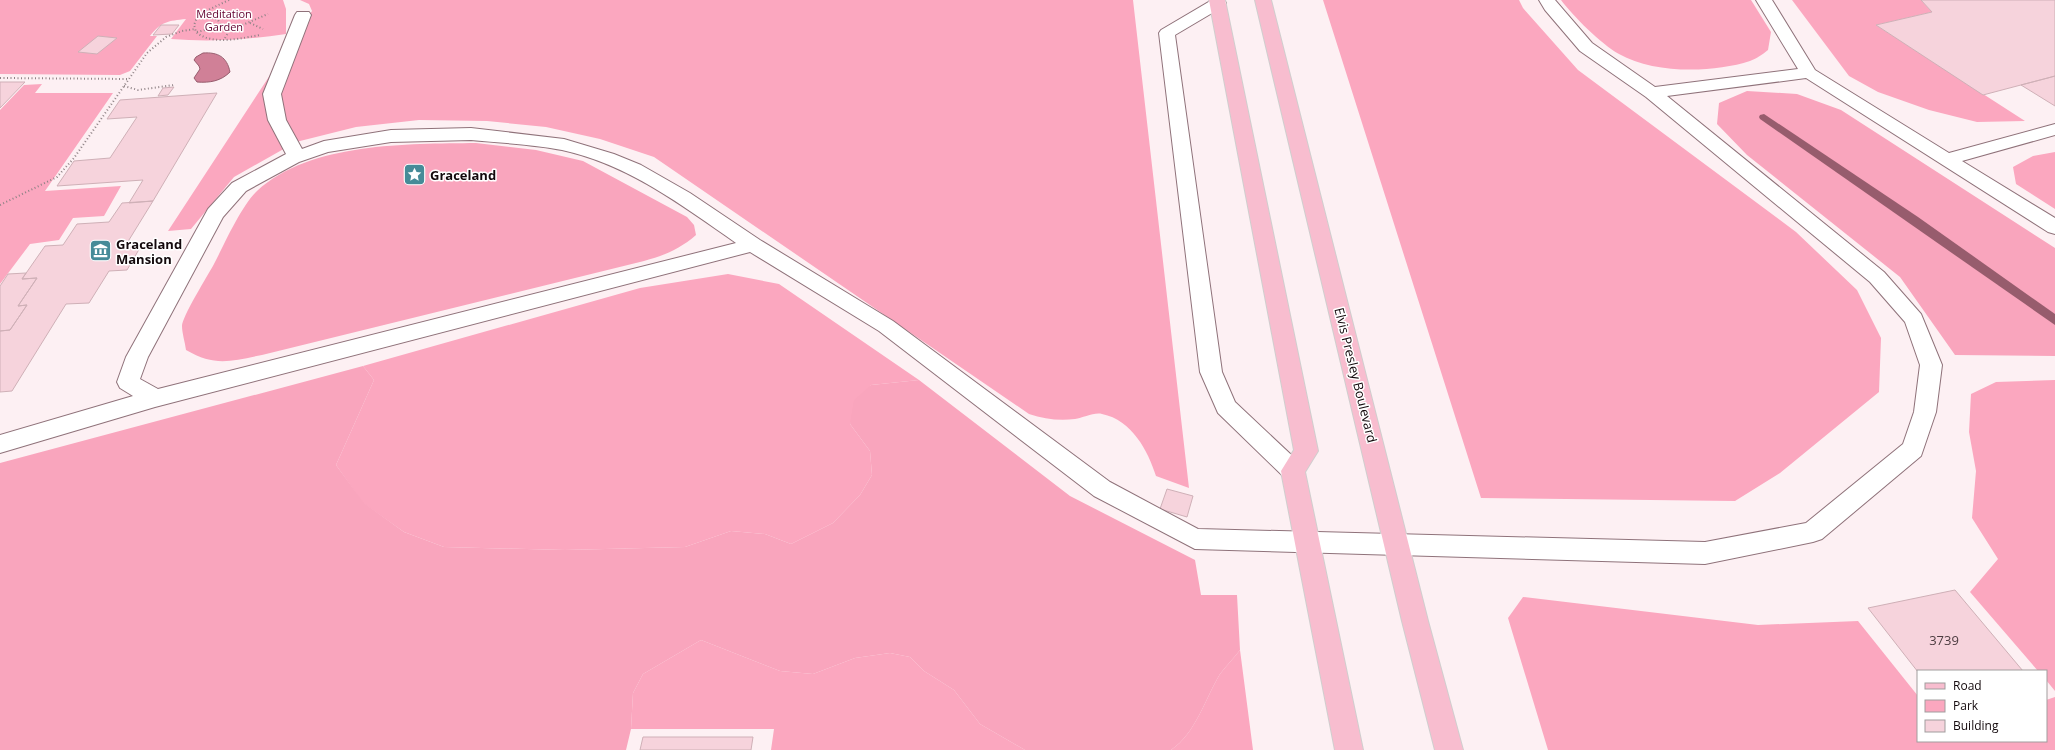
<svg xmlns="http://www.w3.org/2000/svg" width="2055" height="750" font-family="'Open Sans',sans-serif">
<rect width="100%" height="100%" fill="#fdf0f3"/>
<!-- green -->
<path fill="#fba7bf" d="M0,0H283L286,9V34C247,40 210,42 171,39L186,19C168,21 162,21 150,36H157L130,71L120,75L0,74Z
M300,0H1133L1189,488L1156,476C1148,451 1132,420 1102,414C1094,412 1083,418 1075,419C1059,421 1044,419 1029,414L654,157L600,139L546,127L487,121L419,120L356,127L296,142L234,177L191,229L168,231L312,11L309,4Z
M1323,0H1519L1523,8L1578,70L1796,232L1857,290L1881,338L1879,392L1780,473L1735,501L1481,498Z
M1561,0H1751L1771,32L1768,50C1763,54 1756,59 1750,61C1713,73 1654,74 1619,54C1601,44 1573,16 1561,0Z
M1792,0H1921L1932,12L1876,25L2025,121L1977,122L1929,110L1878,92L1849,76Z
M42,84L35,93H113L45,191L121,186L104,216L73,218L59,240L30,244L0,284V110L24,85Z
M2055,152V209L2016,184L2013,167L2033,156Z
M728,274L779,284L919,380L871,385L850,424L870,451L872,475L860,495L833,523L791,544L765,534L731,531L685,547L565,550L444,547L404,532L363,503L336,465L374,380L363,366L640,288Z
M2055,380V691L2046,680V671H2038L1970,592L1998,559L1972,518L1976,471L1969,432L1971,394L1996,382Z
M1523,597L1758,625L1858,621L1918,696V741H2046V700L2055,697V750H1548L1508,618Z
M701,640L780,671L813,674L855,658L890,653L910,657L924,671L954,690L980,724L1025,750H771L774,729H631L633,693L643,674Z
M1240,650L1253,750H1171C1196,733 1205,699 1220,674C1226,666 1234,658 1240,650Z"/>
<!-- forest -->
<path fill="#f9a5bd" d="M1747,91L1797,94L1841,110L2055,248V356L1955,355L1900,277L1747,155L1717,124L1719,103Z
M476,143L536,150L583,161L687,217L694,225L696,235C680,249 665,255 644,261L262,355C231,361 215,367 186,350C185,342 182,333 182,326C182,317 208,275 214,264C224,245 241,206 257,191C310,142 408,144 476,143Z
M363,366L374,380L336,465L364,503L404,532L444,547L565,550L685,547L731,531L765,534L791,544L833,523L860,495L872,475L870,451L850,424L854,400L871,385L919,380L1070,496L1195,560L1201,595H1237L1240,650C1234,658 1226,666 1220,674C1205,699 1196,733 1171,750H1025L980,724L954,690L924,671L910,657L890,653L855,658L813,674L780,671L701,640L643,674L633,693L631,729L626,750H0V463Z"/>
<!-- water -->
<path fill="#d08097" stroke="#975c6d" d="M203,53C218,52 227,57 230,72C221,81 210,83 197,82L194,78L200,69L199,66L194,60L196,57Z"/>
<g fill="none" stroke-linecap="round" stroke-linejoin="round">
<!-- stream -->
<path fill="#975c6d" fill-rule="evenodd" d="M1764,114L1918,217L2055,314V325L1760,119L1759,117L1760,115Z"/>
</g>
<!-- building -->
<path fill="#f6d3dc" stroke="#cfb0b7" d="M1921,0H2055V76L1983,95L1876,25L1932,12Z
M161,25H179L172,34L153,35Z
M98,36L117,38L97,54L78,52Z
M2055,76V106L2021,85L2048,78Z
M0,82H25L0,108Z
M174,87L168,95L158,96L163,88Z
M217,93L153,201L129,203L143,180L57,186L74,161L110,158L137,117L107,119L120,100Z
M153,201L124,248L141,246L127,270L109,271L89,303L66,304L12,391L0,392V331L10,330L27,305L18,306L37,278L22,279L45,246L63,245L77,224L109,222L122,203Z
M26,273L22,279L37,278L18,306L27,305L10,330L0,331V286L8,274Z
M1167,489L1193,496L1187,517L1160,509Z
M1955,590L2023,671L1918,672L1868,608Z
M643,737H753L751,750H640Z"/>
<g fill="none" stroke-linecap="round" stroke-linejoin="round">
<defs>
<path id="minor" d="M1212,0H1224L1226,3L1224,6L1175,35L1222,372L1235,402L1301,464L1305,471L1301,478L1293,481L1285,478L1218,413L1200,372L1159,33L1161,30Z
M1539,0H1555L1592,43L1655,87L1798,69L1756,0H1772L1815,70L1949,153L2055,124V135L1962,161L2055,218V234L2048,232L1806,78L1667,96L1884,272L1921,314L1942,365L1936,412L1921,456L1822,539L1813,542L1705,564L1195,549L1094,496L879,331L750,252L155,407L0,453V435L133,396L120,388L117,382L126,357L208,209L232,183L286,154L268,120L263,94L295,15L297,12H309L311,15L281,94L286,120L302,149L324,141L391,130L471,128L564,139L614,154L641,165L690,193L760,240L893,321L1110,482L1198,529L1705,542L1806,523L1903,444L1914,412L1920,365L1905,322L1870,282L1646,97L1580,51L1545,10ZM471,140C501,143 532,144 562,150C627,164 682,205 736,243L158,389L140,379L148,357L223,217L246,191L299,162L328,152L391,142Z"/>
<path id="major" d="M1209,0H1225L1318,451L1305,472L1363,750H1335L1281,471L1294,450Z
M1255,0H1271L1428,621L1463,750H1435L1402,621Z"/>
</defs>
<!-- minor casing -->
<use href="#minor" stroke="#8f727a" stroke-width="2"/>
<!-- major casing -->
<use href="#major" stroke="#d0cece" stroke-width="2"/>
<!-- path -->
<path stroke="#8e8285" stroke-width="2" stroke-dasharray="1 2.5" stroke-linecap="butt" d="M229,0L206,11L196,20L194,25L196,32C212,46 242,38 260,35
M198,18L209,17L218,20L221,26L228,28L240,26L268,14
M250,23L263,29
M197,32L221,26
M225,38L231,28
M0,78L129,79
M124,86L138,90L174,85
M0,205L57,177L74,158L147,53L166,37L182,31L195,29"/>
<!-- minor -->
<use href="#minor" fill="#fff" fill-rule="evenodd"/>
<!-- major -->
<use href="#major" fill="#f8bdcf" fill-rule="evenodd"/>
</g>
<!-- icons -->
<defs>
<symbol id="sight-square" viewBox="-11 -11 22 22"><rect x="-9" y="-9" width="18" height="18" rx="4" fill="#468b98" stroke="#fff"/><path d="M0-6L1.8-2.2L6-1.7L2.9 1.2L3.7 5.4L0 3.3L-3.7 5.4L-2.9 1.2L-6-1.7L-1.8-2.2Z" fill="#fff"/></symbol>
<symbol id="museum-square" viewBox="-11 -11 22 22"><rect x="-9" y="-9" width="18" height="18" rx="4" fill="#468b98" stroke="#fff"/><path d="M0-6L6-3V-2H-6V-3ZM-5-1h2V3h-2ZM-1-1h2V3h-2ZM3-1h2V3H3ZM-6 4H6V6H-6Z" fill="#fff"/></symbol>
</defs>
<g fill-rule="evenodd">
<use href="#sight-square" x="402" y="162" width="25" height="25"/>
<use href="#museum-square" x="88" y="238" width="25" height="25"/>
</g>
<g text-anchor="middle" stroke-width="3" stroke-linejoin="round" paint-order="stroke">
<!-- far-park labels -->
<g font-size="11" fill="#63002f" stroke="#fff">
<text x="224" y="18">Meditation<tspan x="224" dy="13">Garden</tspan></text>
</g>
<!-- poi labels -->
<g font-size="13" font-weight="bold" fill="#13090c" stroke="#fff" text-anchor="start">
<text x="430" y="180">Graceland</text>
<text x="116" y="249">Graceland<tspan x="116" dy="15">Mansion</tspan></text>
</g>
<!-- street labels -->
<g font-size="13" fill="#13090c" stroke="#fff">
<text transform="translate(1356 375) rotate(76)" y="5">Elvis Presley Boulevard</text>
</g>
<!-- near-number labels -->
<g font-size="13" fill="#4c3c40">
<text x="1944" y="645">3739</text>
</g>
</g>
<!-- legend -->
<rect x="1917" y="670" width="130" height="72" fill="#ffffff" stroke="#a19d9e"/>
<rect x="1925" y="683" width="20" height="6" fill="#f8bdcf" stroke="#a19d9e"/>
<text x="1953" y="690" font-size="12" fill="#13090c">Road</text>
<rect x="1925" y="700" width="20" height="12" fill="#fba7bf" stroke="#a19d9e"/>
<text x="1953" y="710" font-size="12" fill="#13090c">Park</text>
<rect x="1925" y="720" width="20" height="12" fill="#f6d3dc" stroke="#a19d9e"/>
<text x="1953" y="730" font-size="12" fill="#13090c">Building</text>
</svg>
